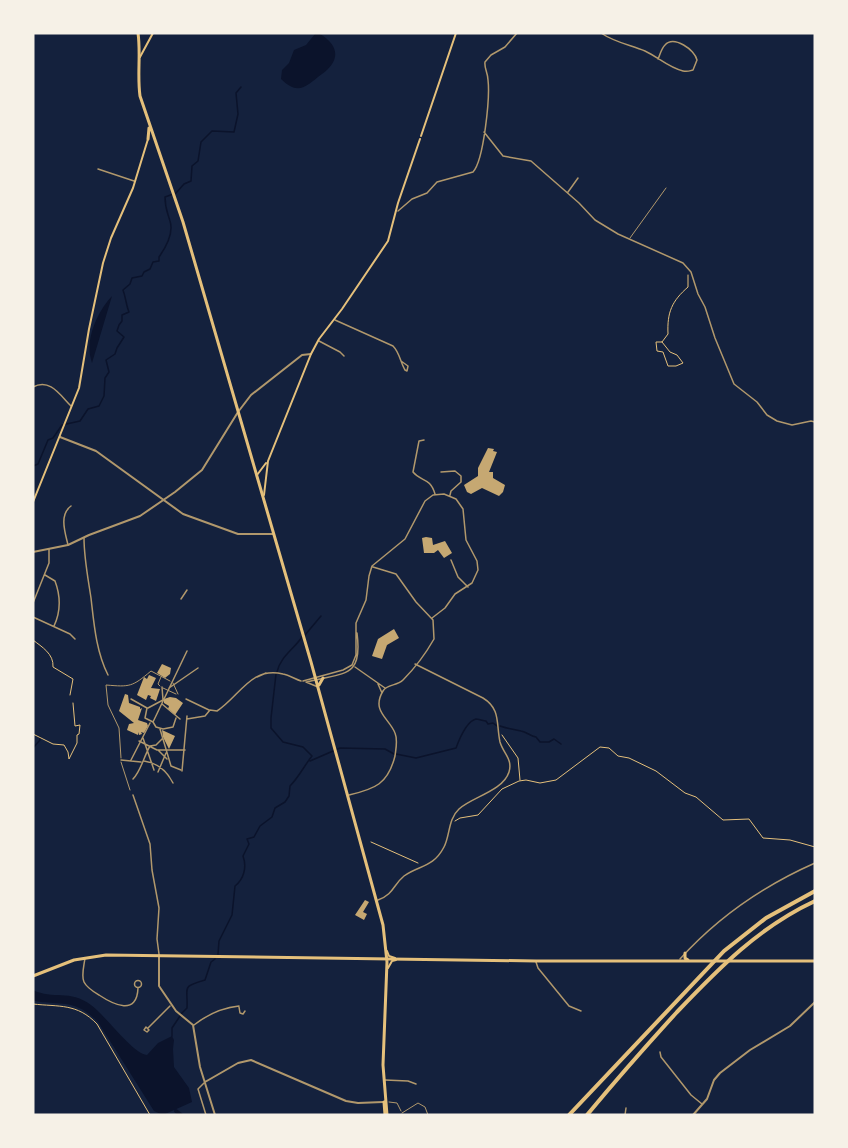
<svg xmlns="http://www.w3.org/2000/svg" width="848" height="1148" font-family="'Roboto Condensed',sans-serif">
<rect width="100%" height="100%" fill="#14213d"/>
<!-- water -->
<path fill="#0b132b" d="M315,34H320C340,46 340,61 322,74C307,85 299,97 281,79L282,70L289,63L294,50L306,45Z
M112,296L92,363C84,341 97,312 112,296Z
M33,990C53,1000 70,989 91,1005C106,1016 133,1054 147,1055L158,1043L172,1036L174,1040L173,1049L174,1067L189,1088L192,1102L163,1115L154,1111L98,1022C83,1007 74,1004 53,1003C46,1002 40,1003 33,1000Z"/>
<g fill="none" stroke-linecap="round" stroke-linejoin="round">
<!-- stream -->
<path stroke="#0b132b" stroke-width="1.5" d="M33,466L38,464L48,440L53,438L62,425L80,421L88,409L99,406L104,396L105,378L109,372L106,360L115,354L117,348L124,337L117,331L119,325L122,321V315L129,312C126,305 126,298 123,290L130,284L132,278L142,276L144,272L150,269L153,262L159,261V257C166,247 174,233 170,221C167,211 165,208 165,197L176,193L184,184L191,181L192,166L198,161L201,142L212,131L234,132L238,114L236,93L241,87
M305,635L321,616
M277,672C280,657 294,649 302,637
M500,726C508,729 514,729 521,731C527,732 530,736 536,737L540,742H549L554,739L561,744
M33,748L40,740V737
M396,754L416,758L456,748C459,740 467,721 476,719C477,719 485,721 486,721L488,724L493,723L497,726
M310,761L340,748L385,749L394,754
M218,954L219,941L232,915L235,886C244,879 247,867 243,856L249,844L247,839L254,837L260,826L272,817L275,808L285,802L289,796L290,786C299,777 304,766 312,756L303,747L283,742L271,728V718L276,674
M181,1014L187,1008C188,986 181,987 205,980L211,962L215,959
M172,1036V1028L180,1016"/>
<!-- river -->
<path stroke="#0b132b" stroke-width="4" d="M176,1111L181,1115"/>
</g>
<!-- building -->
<path fill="#c6a872" d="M488,448L494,449L493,451L497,452L489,472H493V478L505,485L503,492L499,496L482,488L471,494L467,492L464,485L478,476V468Z
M426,537L432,538L433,545L445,541L452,553L444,558L438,550L434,553H424L422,538Z
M394,629L399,638L387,645L382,659L372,656L378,639Z
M162,664L171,668L170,674L165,678L157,673Z
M149,675L156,678L151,688L160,689L156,701L150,698L151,696L148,695L146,700L137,695L144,677L147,679Z
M125,694L128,695L129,703L140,707V709L142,708L138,720L147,723L148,726L144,733L141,732L142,734L139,735V732L138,735L127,730L129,724L134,723L119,711Z
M170,697L176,698L183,703L175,715L168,709L169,706L164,703V699Z
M162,730L175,736L169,749L163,737Z
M365,900L369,902L363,912L367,914L364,920L355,915Z"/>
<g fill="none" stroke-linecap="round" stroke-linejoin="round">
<!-- path -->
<path stroke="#e5c07b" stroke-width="1" d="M662,342L670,352L677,355L683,363L676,366H668L663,352L657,351L656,342H662L668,334C667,312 672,301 688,287V275
M33,640C42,647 54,654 53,667L73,679L70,695
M33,731V732
M33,734L53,744L64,745L68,752L69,759L77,743V735L79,734L80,725L75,726L73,703
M502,735L518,758L520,780
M455,821L460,818L478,815L502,789L519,781L526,780L540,783L556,780L600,747L609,748L618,756L629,758L656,771L685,793L696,797L723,820L749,819L763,838L790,840L815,847
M371,842L418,863
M33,1004C59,1007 77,1003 97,1024L150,1115"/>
<!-- service -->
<path stroke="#b1986c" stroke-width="1" d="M630,238L666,188
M173,683L178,694
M160,686L158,684L161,677
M163,688L176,694
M121,758L119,728L108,705L106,685C130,687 132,687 151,671L170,681
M121,762L130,790
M389,1102L397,1103L401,1111
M402,1113L418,1103L425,1107L428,1115"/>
<!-- pedestrian -->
<path stroke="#b1986c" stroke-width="1.5" d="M181,599L187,590
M169,688L198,668
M131,699L147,708L145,718L153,722L156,727L163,729L173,727L176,718
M162,704L180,719
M148,708L163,700L162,687
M153,722L187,651
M160,729L171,766L181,770
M143,738L154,770
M139,741L157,750H185
M158,750L167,759
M121,760L141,762
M131,760L150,723
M144,761C157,763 167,771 173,783
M158,772L166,753
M133,779C141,771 144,756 150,746L156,745L163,738"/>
<!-- minor -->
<path stroke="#b1986c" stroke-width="1.5" d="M601,33C614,42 630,45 645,51C658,57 669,68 683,71C688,72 689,71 693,70L697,60C695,50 674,35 665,45C661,49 660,55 658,59
M484,132L503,156L531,161L579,203L595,220L618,234L683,263L691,272L698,294L705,307L715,338L734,384L757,402L767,415L777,421L792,425L811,421L815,422
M98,169L134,181
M568,192L578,178
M398,211L412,199L427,193L437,182L473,172C484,160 490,97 488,80C488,73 484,68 485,62L491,55L505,47L517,33
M335,320L393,346C400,353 400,362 405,370L407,371L408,366L401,361
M319,341L340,352L344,356
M33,387C50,378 60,395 71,406
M424,440L419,441L413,472C421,482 430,477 435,494
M441,472L455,471L461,476V482L451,491L450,495
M84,538C84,558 88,578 91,598C94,624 96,651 108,675
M68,545C65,532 59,515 71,506
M451,560L458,577L468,587
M45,575L55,581C61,597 61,611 54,626
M33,603L49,563V549
M33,617L70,634L75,639
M355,667L385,688
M257,677L266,673
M303,681L343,670L352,665L356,655V623L366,600L369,576L372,566L405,539L425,501L433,495L444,494L456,499L463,509L466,540L477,561L478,570L472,583L455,594L445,608L432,618
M306,682L318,687
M307,682C344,672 363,679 357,633
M378,684L382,693
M186,699L209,710
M187,719L205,716L210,710L217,711C240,696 251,666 283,674C289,675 295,679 301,681
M182,771L187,716
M133,795L150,844L152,870L159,908L157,939L159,954
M349,795C375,789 388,784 395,756C396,748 398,740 395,733C389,718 371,711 383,691C387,684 397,686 403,680C414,669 426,653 434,639L433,620L416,602L396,574L373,567
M378,900C394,894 393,885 404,876C419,865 433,868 444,847C450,836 448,819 459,809C472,797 503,791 509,772C513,759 503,753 500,742C496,724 501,709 483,698L415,664
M85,958C84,966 81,976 84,982C87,988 94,992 99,995C114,1005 137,1016 138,988
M680,959C718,917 763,886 815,863
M536,962L538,968L569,1006L581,1011
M134.5 984a3.5 3.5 0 1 1 7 0a3.5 3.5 0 1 1-7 0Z
M239,1007L240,1013L243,1014L245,1011
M194,1025C208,1014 221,1008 239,1006
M146,1027L149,1030L147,1032L144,1030Z
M148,1028L170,1006
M660,1052L661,1057L691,1095L702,1104
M385,1080L408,1081L416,1084
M204,1083L198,1089L206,1115
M625,1115L626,1108"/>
<!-- tertiary -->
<path stroke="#b1986c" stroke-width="2" d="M60,437L96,451L183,514L238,534H273
M33,552L68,545L89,535L140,516L175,492L202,470L238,412L251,395L302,355L311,354
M159,955V986L176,1011L193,1025L200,1067L215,1115
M205,1082L238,1063L251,1060L346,1101L358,1103L383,1102
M693,1115L707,1099L714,1080L720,1073L750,1050L790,1026L815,1002"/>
<!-- secondary -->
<path stroke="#e5c07b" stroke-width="2" d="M140,57L153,33
M421,136L456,33
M257,475L266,463
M264,495L268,461L311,354L319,339L342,309L388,241L398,203L420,139
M33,502L79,388L89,329L103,263L111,238L133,188L148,139
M387,951L389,956L395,958
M388,968L392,961L396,960"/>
<!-- primary -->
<path stroke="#e5c07b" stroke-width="3" d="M138,33C141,54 137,75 140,96L183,222L311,662L383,925L387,962L383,1065L387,1115
M148,139L149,128
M319,685L323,678
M685,953V958L688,960
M33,976L74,960L106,955L536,961H815
M384,1102L385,1115"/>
<!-- motorway -->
<path stroke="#e5c07b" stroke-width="4" d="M569,1115L724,951L766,918L815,891
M587,1115C616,1080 646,1046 677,1012C719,968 759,927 815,901"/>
</g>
<!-- border -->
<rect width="848" height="1148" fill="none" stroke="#f6f1e7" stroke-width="69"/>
</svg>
